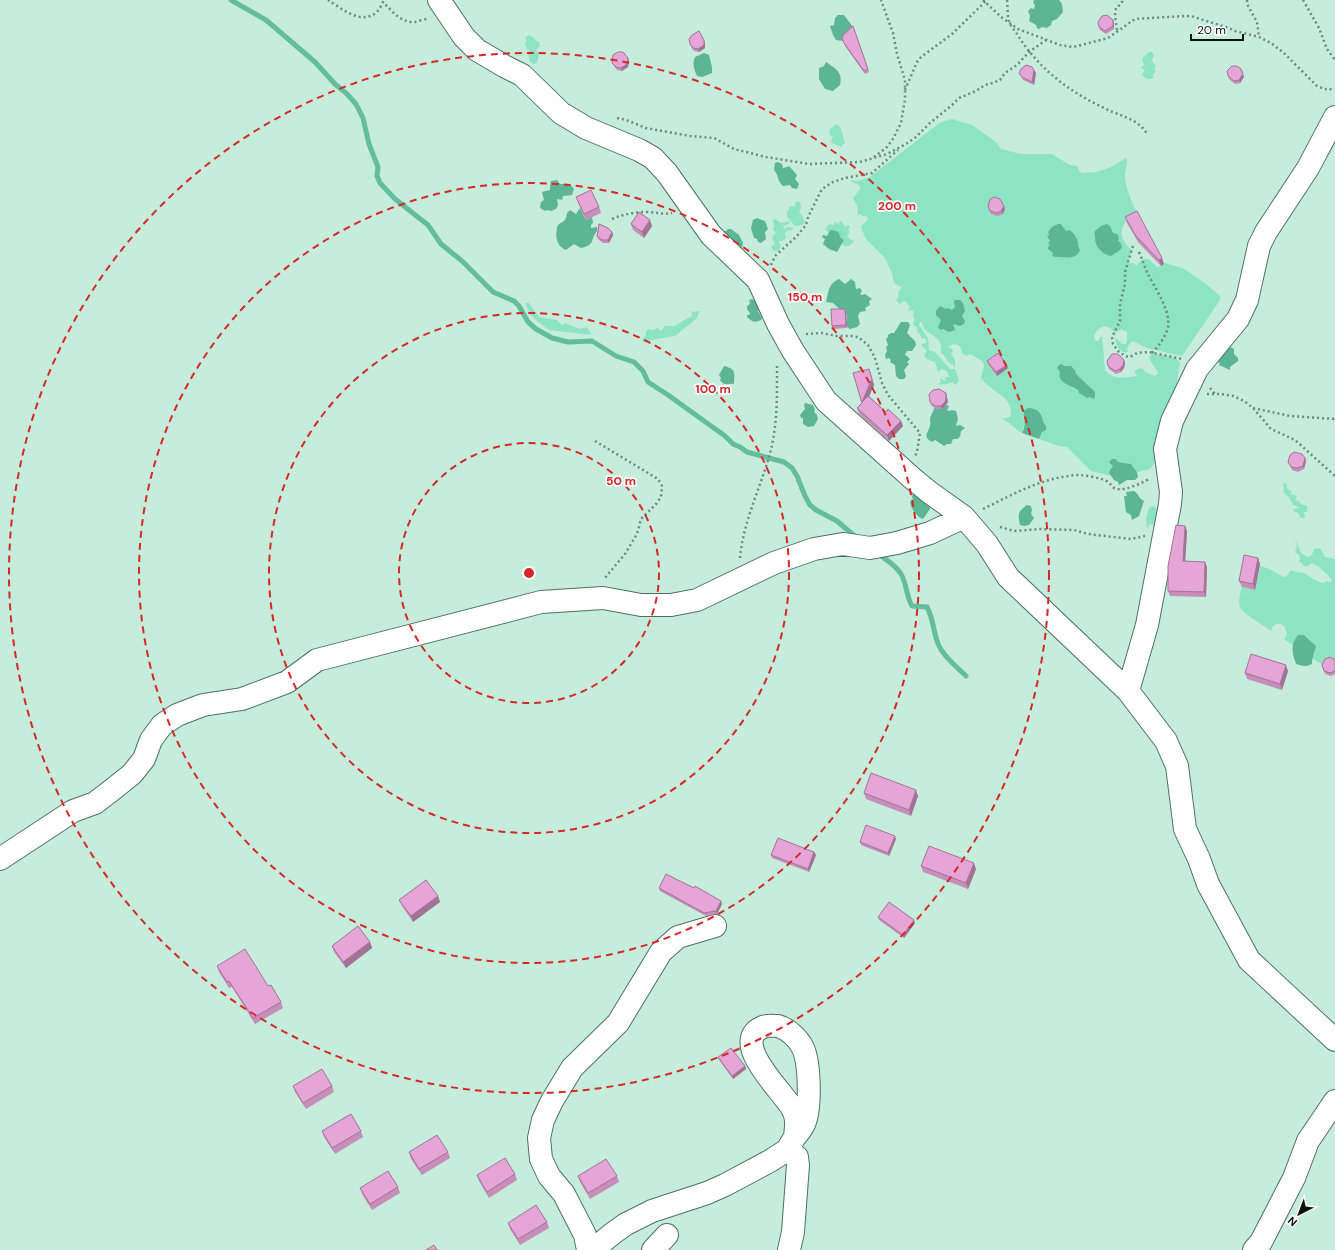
<svg xmlns="http://www.w3.org/2000/svg" width="1335" height="1250" font-family="'DM Sans',sans-serif">
<rect width="100%" height="100%" fill="#c6ecdc"/>
<!-- green -->
<path fill="#8de4c2" fill-rule="evenodd" d="M528,35L533,37L535,40L539,42L540,46L535,51L538,52L539,54L537,62L534,64C529,62 529,59 528,53L530,50L527,49L525,44L527,41L525,38Z
M1149,52H1152L1154,56L1152,61L1156,66L1154,69L1156,71L1153,75V78L1151,79H1147L1142,75L1145,70L1141,68L1144,65L1142,59Z
M952,119L972,125L996,142L1001,149L1021,154H1052L1070,165L1078,166L1079,171L1082,173L1097,172L1111,167L1126,158C1129,164 1124,170 1125,177C1126,191 1133,204 1139,217L1133,214L1125,219L1126,222C1117,231 1123,243 1132,250L1128,263H1134L1136,266L1142,259H1149L1157,267L1161,266L1165,263L1182,268L1189,272L1206,284L1220,296V300L1182,356L1147,348L1133,341L1130,343L1127,349L1128,352C1119,354 1116,345 1115,337L1122,344H1126L1127,340V332L1121,329L1115,333C1108,323 1099,325 1094,336L1095,341H1098L1102,335L1105,370C1114,381 1125,377 1137,376L1134,371L1140,368L1143,369L1146,372L1155,376L1158,373L1149,358L1152,353L1176,358L1180,363L1176,387L1163,413L1155,462L1150,469L1137,472L1131,464L1118,462L1110,470L1112,476L1091,471L1067,447L1059,446L1039,439L1042,432V416H1023L1025,421L1022,433C1015,429 1009,422 1002,419L1010,417C1017,398 989,391 981,378L984,366L982,361L970,354L966,356L962,353C962,344 954,342 948,347L952,349L953,352L951,354L955,360V369L958,377L959,381L956,385L952,382L947,384L938,385L941,382L940,379H942L944,381L946,379L945,377H949C948,372 946,369 941,369L938,372L935,362L927,359L924,356L927,350L923,347L921,344L926,343V339L924,338L922,339L920,334L918,333L917,327L914,326L913,323L915,320L913,316L914,312L912,310L908,311L910,307L906,302L904,301L899,304L896,300L899,296L898,293L901,288V286H899L894,283L892,273L885,258L868,241L864,235L861,226L865,223L868,219L866,216H862L860,214L857,216C859,208 857,205 853,198L860,189V186L849,180L858,181L870,177L938,124L945,121ZM921,321L925,330L938,339L941,346V353L943,354L948,362L954,366L955,369H950L935,352L929,350L928,338L919,325Z
M837,124C843,129 843,138 845,144H843L841,147L832,143L831,141L833,137L829,134L830,129Z
M797,201L800,202L801,208L799,212L803,217L805,223L802,225L795,226L787,217V211L789,210V207L795,206V203Z
M775,219L781,223L790,221L789,224L783,226L784,229L788,227L794,228L790,231L787,230L785,233L786,238L782,241H779V243L781,245L779,250L774,251L771,247L775,244L772,238L776,232L773,230L774,224L773,220Z
M835,221L838,224L840,221L842,222L845,227L849,225L850,228L848,230L850,231L847,237L854,241C851,245 849,247 844,246L842,243L844,240L830,230L828,232L825,230L828,225L831,224L833,226Z
M525,303H529L539,317L557,320L562,325L565,323L580,329L587,327L592,335L549,330L537,321L530,314Z
M691,311L694,312L700,311L696,319L675,336L656,339L643,343L642,339L646,336V331L649,329L653,330L657,328L661,331L665,326H674L692,316Z
M1283,482L1287,485V488L1292,492L1290,494L1292,495L1294,494L1297,497L1295,500L1299,501L1301,504L1307,506V512H1304L1305,518H1301L1298,513L1293,511L1294,509H1296L1299,507L1293,505L1289,497L1284,493Z
M1153,506L1156,508L1158,519L1154,529L1153,524L1149,525L1147,529L1146,519L1149,508Z
M1295,538L1301,553L1308,557L1312,555L1314,549L1320,548L1325,557L1335,559V662L1323,665L1312,658L1315,653C1311,642 1311,635 1298,635L1295,639L1293,645L1284,639L1287,635L1285,627L1281,624H1276L1272,627L1271,631C1264,625 1244,615 1240,607C1238,601 1240,593 1242,587L1255,590L1260,566L1269,569L1284,577L1287,576L1291,570C1295,572 1300,572 1304,573C1311,577 1316,582 1324,583L1326,581L1330,583L1332,579L1319,567L1312,563L1308,566H1304L1302,563L1299,562L1300,559L1299,555L1295,552L1297,547Z"/>
<!-- forest -->
<path fill="#5cb695" d="M1034,0H1059L1062,4L1063,12L1057,19L1052,21L1051,25L1047,28L1042,27L1039,29L1037,28L1036,25L1029,21L1030,16L1028,11L1031,8L1034,9L1035,5L1033,3Z
M838,15H844L853,27V33L843,41L836,40L833,35L830,26L834,25L835,18Z
M704,53L709,55L712,67V73L702,77L697,76C694,69 692,64 695,57Z
M826,62C836,69 843,72 840,85L833,91L825,89L819,79V68L824,66Z
M778,162L782,164L783,168L787,167L789,166L797,175L795,179L799,184L797,189L792,188L790,185L783,186C777,181 779,175 774,170L775,163Z
M557,180L560,184C566,184 570,183 574,189L572,195L563,196L562,200L557,199L558,205L556,209L551,211L547,210L545,211L540,208L541,202L544,200L542,192L550,190V186L551,181Z
M580,208L586,220L592,217L593,223L591,225V228L597,227V231C590,239 596,245 581,248L574,244L566,250C557,247 555,237 557,228C558,221 566,225 567,213L570,210L576,214Z
M757,218L765,221L768,229L765,232L766,239L761,243L758,242L757,239L754,238L751,228L753,220Z
M1058,224H1061L1066,231L1070,230C1075,235 1079,240 1078,246L1080,250C1076,260 1067,257 1058,257C1052,256 1057,259 1052,255L1053,253L1048,249V247L1050,245L1048,243L1050,241L1047,236L1049,235L1048,232L1052,227Z
M1107,224L1110,226L1113,233L1117,234L1119,237L1118,241L1120,242L1122,247L1120,250L1111,256C1103,255 1095,247 1095,238C1095,236 1095,234 1094,232L1101,226Z
M728,229H731L739,235L743,243L742,248L738,252L722,233L723,231H726Z
M830,230L836,231L839,233L840,237L844,240L837,252L829,249L823,244L825,239L822,237L823,235L827,236Z
M839,279L845,284L851,279L855,282L856,289L860,288L862,291L860,294L862,295L865,294L872,299L869,301L870,305L865,308L866,311L860,312L858,316L860,324L857,327L850,329L847,327V316L833,303L826,302C829,291 828,284 839,279Z
M752,299L755,301L760,307L758,311L762,318L761,320C755,323 752,322 747,317V315H749L750,313L747,309V306L750,304L749,300Z
M955,300H960L963,303L965,311L962,316L965,321L964,324L960,326L953,324L955,330L949,332L943,329L940,330L938,327L941,320L936,315V311L940,306L946,309L948,308L952,310L955,307L954,302Z
M901,322H908L910,325L907,333L915,341L916,345L912,351H907L905,355L907,356L910,359L907,362L909,364L904,370L906,376L904,379H899L896,376L895,365L890,362L891,360L889,358L886,359L885,355L887,351L886,347L888,345L886,339L888,337V335L891,333H894Z
M1226,345L1234,349V354L1238,358V361L1230,367V370L1219,365L1220,363L1217,362Z
M1062,364L1064,366H1071L1075,370L1076,374L1095,392V397L1093,399L1090,397L1087,398L1079,393L1078,390C1072,385 1057,384 1060,372L1057,368L1059,365Z
M724,366C737,369 734,373 734,384C728,383 725,387 720,380L721,378L719,375Z
M805,403L813,405L815,410L814,412L817,415L818,419L814,426L808,427L803,424V418H801L800,415L805,409L804,405Z
M946,405L949,406L947,410L949,411L952,410L956,411L958,419L956,426L960,425L965,428L961,431L960,437L957,439H953L951,444H947L944,446L935,440L932,442C922,437 928,433 930,426C931,423 929,419 931,416C932,412 934,412 934,407C939,410 943,409 946,405Z
M1028,408C1037,408 1042,413 1043,422L1046,426V430L1042,432L1039,439L1022,433C1027,424 1023,419 1024,411Z
M1112,459H1116L1118,462L1131,464L1137,472L1138,477L1135,480H1127L1119,485L1118,482L1114,480L1109,473L1110,470L1113,466L1109,462Z
M915,491L923,497V502H926L929,505L930,509L923,519C917,517 911,509 910,502L913,500L912,496Z
M1134,491C1139,494 1139,499 1144,501L1139,516L1132,520L1131,515L1126,512L1124,496H1127L1126,492Z
M1027,505L1031,506L1032,510L1031,514L1034,518L1029,525L1024,526L1020,525C1018,515 1017,512 1027,505Z
M1298,635H1304L1316,646C1315,652 1312,657 1312,664C1306,667 1302,666 1296,664C1292,653 1290,644 1298,635Z"/>
<g fill="none" stroke-linecap="round" stroke-linejoin="round">
<!-- stream -->
<path stroke="#64bd9c" stroke-width="5" d="M231,0L266,20L315,62L335,84L346,93L356,104L363,118L369,144L378,167L377,176L380,183L395,199L428,225L441,244L462,261L493,292L514,301L519,306L528,322L536,329L552,338L568,342L592,341L616,356L634,362L643,371L648,382L668,395L725,436L733,444L740,447L747,452L784,462L792,468L797,476L805,496L810,505L816,510L837,521L858,539
M877,553C885,559 896,565 901,574C907,584 906,596 912,606L927,607C934,620 933,633 939,646C944,657 957,667 966,676"/>
<defs>
<path id="minor" d="M439,0L464,37L477,50L504,66L522,75L561,113L586,128L639,150L653,158L667,173L711,235L758,280L778,324L793,351L826,401L912,478L929,492L964,517L987,544L1008,577L1128,691L1166,741L1177,766L1185,829L1199,859L1208,884L1249,960L1335,1040
M1128,691L1147,625L1170,504L1171,492L1165,449L1172,421L1197,369L1238,319L1247,300L1259,246L1266,232L1308,168L1335,117
M0,859L73,811L95,803L112,790L132,774L144,759L151,740L162,725L177,715L203,705L242,699L287,682L317,660L541,602L603,598L641,605H671L697,600L774,563L814,549L843,544L870,548L897,543L930,533L964,517
M778,1026C788,1029 798,1038 803,1048C810,1064 811,1109 804,1124C802,1129 798,1133 795,1137C796,1126 798,1118 792,1108C783,1092 728,1041 763,1027C767,1025 773,1026 778,1026Z
M787,1150L797,1157L798,1165L793,1232L789,1250
M588,1250L585,1235L564,1194L549,1176L541,1159L539,1138L543,1120L552,1101L572,1068L618,1023L661,952L678,937L715,926
M593,1250L612,1234L626,1224L652,1211L707,1193L725,1185L770,1161L787,1150L795,1137
M653,1250L667,1235
M1254,1250L1261,1242L1294,1178L1308,1141L1335,1101"/>
</defs>
<!-- minor casing -->
<use href="#minor" stroke="#4e7163" stroke-width="24"/>
<!-- path -->
<path stroke="#6d887d" stroke-width="2.5" stroke-dasharray="2 3" stroke-linecap="butt" d="M328,0C341,8 360,25 376,13C379,10 381,6 383,2C393,12 401,23 415,22C419,21 424,19 428,19
M983,0L1001,17L1018,29L1060,45L1073,47L1108,38L1135,19L1185,16H1191L1229,28L1235,31L1259,37L1271,43L1285,54L1317,86C1323,89 1328,90 1335,89
M1007,0C1008,8 1007,17 1010,24C1012,28 1015,31 1017,34C1038,68 1068,91 1104,108C1119,116 1138,118 1147,134
M1247,0V4L1257,22L1259,37
M1303,0L1319,28L1327,49L1335,60
M1117,30L1115,16L1116,8L1121,4L1123,0
M905,90L917,62L921,57L952,34L987,0
M617,118L626,120L646,128L690,136L714,138L734,149L766,157L809,164L860,162L887,154L906,144L916,137L930,123L952,105L959,98L976,91L985,85L993,83L1000,80L1005,73L1017,65L1029,52L1046,40
M874,157L887,147L893,139L901,123L905,99V80L897,54L893,33L881,0
M612,219C624,214 635,212 647,212C656,212 663,215 672,213
M1133,246L1125,272V284L1120,304V321L1112,337L1113,344L1118,351L1125,356L1130,357L1137,353L1149,352L1182,359
M1139,252C1142,259 1144,265 1147,272C1154,287 1171,310 1168,327C1166,336 1159,346 1152,353
M771,265L775,256L796,237L806,225L808,217L822,189L833,182L845,178L872,173L898,150
M806,334L822,333L836,336H851L858,337L862,340L868,345L875,358L882,383L888,395L920,433L917,452L915,456
M1210,388L1215,394
M1207,394H1220L1233,396L1244,401L1253,408L1271,429L1295,440L1335,476
M1253,408L1290,416L1335,419
M595,441L658,479L662,486L661,497L656,504L641,519L637,534L625,554L605,578
M983,509C1014,494 1043,477 1078,475C1084,475 1103,478 1108,482C1112,485 1112,488 1117,489C1125,491 1142,483 1149,479
M1000,527L1014,531L1040,529L1074,530L1088,534L1131,539L1145,536
M740,558C743,523 759,491 769,457C778,426 777,395 777,363"/>
<!-- minor -->
<use href="#minor" stroke="#fff" stroke-width="22"/>
</g>
<!-- wall -->
<path fill="#c68eb9" d="M1114,23V29L1106,34L1100,30L1099,27Z
M853,26L869,72L865,74L845,46L842,38Z
M705,43V48L699,52L694,51L691,47L690,44Z
M629,61L628,67L622,71L617,70L614,66L612,63Z
M1034,70L1036,73L1034,85L1023,80L1019,73Z
M1228,76L1244,77L1240,83L1235,84L1229,79Z
M576,197L599,207L601,213L586,220Z
M988,206L1005,209L1003,214L998,216L991,214Z
M1125,217L1164,264L1161,266L1138,242L1127,223Z
M631,224L652,226L644,238L633,230Z
M612,232L613,235L609,243H603L598,239L597,236Z
M845,309L846,312L847,328L834,329L832,326Z
M1124,360L1125,363L1124,368L1121,372L1116,374L1109,369L1108,366Z
M987,361L1008,368L997,376L988,364Z
M871,374L874,385L869,396L886,412L901,421L903,426L889,441L859,414L857,408L862,403Z
M946,393L948,402L946,405L942,409H936L931,405L930,402Z
M1305,458L1306,461L1304,469L1298,472L1292,470L1290,465L1288,462Z
M1187,531L1185,561L1207,567L1206,597L1170,596L1168,591Z
M1258,558L1260,564L1255,590L1242,587L1239,581Z
M1335,660V674L1331,676L1325,674L1322,665Z
M1288,671L1282,690L1247,679L1245,673Z
M864,793L918,796L911,816L866,799Z
M896,839L889,856L861,845L860,842Z
M814,852L816,855L809,872L772,858L771,855Z
M921,866L976,869L968,889L923,872Z
M659,888H694L722,904L717,914L706,916L660,891Z
M438,896L440,902L413,922L402,906L399,900Z
M878,917L915,923L904,938L879,920Z
M370,942L372,948L346,968L334,952L332,946Z
M217,966L268,986L281,1002L283,1008L255,1024L232,987L229,988L219,972Z
M718,1057L745,1066L746,1069L733,1079L719,1060Z
M293,1086H332L334,1092L306,1109L295,1092Z
M322,1131H361L363,1137L335,1154L324,1137Z
M409,1152H448L450,1158L422,1175L411,1159Z
M515,1174L517,1180L489,1198L479,1181L477,1175Z
M578,1176H617L619,1182L590,1199L580,1182Z
M398,1187L400,1193L372,1210L362,1194L360,1188Z
M547,1222L549,1228L520,1245L510,1229L508,1223Z"/>
<!-- shaded-wall -->
<path fill="#a17496" d="M1113,20L1114,23V29L1113,26Z
M704,40L705,43V48L699,52L698,49Z
M628,58L629,61L628,67L622,71L621,68Z
M1241,69L1244,77L1240,83L1239,80Z
M1034,70L1036,73L1034,85L1032,82Z
M1004,206L1005,209L1003,214L1001,211Z
M650,220L652,226L644,238L642,232Z
M612,232L613,235L609,243L608,240Z
M1162,258L1164,264L1161,266L1159,260Z
M845,309L846,312L847,328L846,325Z
M1124,360L1125,363L1124,368L1121,372L1120,369Z
M1007,365L1008,368L997,376L996,372Z
M869,369L874,385L864,408L862,402Z
M946,393L948,402L946,405L942,409L941,406Z
M901,421L903,426L889,441L887,435Z
M1305,458L1306,461L1304,469L1303,466Z
M1185,526L1187,531L1185,566L1183,561Z
M1258,558L1260,564L1255,590L1253,584Z
M1205,562L1207,567L1206,597L1204,592Z
M1286,665L1288,671L1282,690L1280,684Z
M916,790L918,796L911,816L909,810Z
M895,836L896,839L889,856L888,853Z
M814,852L816,855L809,872L808,869Z
M974,863L976,869L968,889L966,883Z
M438,896L440,902L413,922L411,916Z
M721,901L722,904L717,914L716,911Z
M914,920L915,923L904,938L903,935Z
M370,942L372,948L346,968L343,962Z
M745,1066L746,1069L733,1079L732,1076Z"/>
<!-- building -->
<path fill="#e6a5d7" stroke="#a17496" d="M1107,15L1113,20V26L1105,31L1099,27L1098,22L1102,16Z
M853,26L868,69L864,71L844,43L842,38L844,34Z
M699,31L704,40V45L698,49L693,48L690,44L689,39L692,35Z
M618,52H623L628,58L627,64L621,68L616,67L612,63L613,55Z
M1026,65L1032,67L1034,70L1032,82L1022,77L1019,73L1021,69Z
M1232,66H1237L1241,69L1243,74L1239,80L1234,81L1228,76L1227,71Z
M591,190L599,207L584,214L576,197Z
M995,197L1000,199L1004,206L1001,211L997,213L990,211L988,206L990,199Z
M1137,211L1162,258L1159,260L1136,236L1125,217Z
M639,212L650,220L642,232L631,224Z
M599,224L608,228L612,232L608,240H602L597,236Z
M831,309H845L846,325L832,326Z
M998,353L1007,365L996,372L987,361Z
M1112,354H1118L1124,360L1123,365L1120,369L1115,371L1108,366L1107,361Z
M869,369L872,379L862,402L868,396L886,412L888,409L901,421L887,435L857,408L862,403L853,373Z
M939,389L946,393V399L945,402L941,406H935L930,402L929,394L933,390Z
M1294,452L1302,454L1305,458L1303,466L1297,468L1291,467L1288,462L1290,455Z
M1176,525L1185,526L1183,561L1205,562L1204,592L1168,591V566Z
M1244,555L1258,558L1253,584L1239,581Z
M1251,654L1286,665L1280,684L1245,673Z
M1330,657L1335,660V671L1330,673L1324,671L1322,665L1325,659Z
M871,773L916,790L909,810L864,793Z
M866,825L895,836L888,853L860,842Z
M778,838L814,852L808,869L771,855Z
M929,846L974,863L966,883L921,866Z
M666,874L694,888L695,886L721,901L716,911L704,913L659,888Z
M426,880L438,896L411,916L399,900Z
M889,902L914,920L903,935L878,917Z
M358,926L370,942L343,962L332,946Z
M245,949L268,986L271,985L281,1002L253,1018L229,981L227,982L217,966Z
M731,1048L745,1066L732,1076L718,1057Z
M322,1069L332,1086L303,1103L293,1086Z
M351,1114L361,1131L332,1148L322,1131Z
M437,1135L448,1152L419,1169L409,1152Z
M505,1158L515,1174L487,1192L477,1175Z
M606,1159L617,1176L588,1193L578,1176Z
M388,1171L398,1187L370,1204L360,1188Z
M536,1205L547,1222L518,1239L508,1223Z
M434,1245L437,1250H426Z"/>
<!-- distance rings -->
<g fill="none" stroke="#d62828" stroke-width="2" stroke-dasharray="7 5">
<circle cx="529" cy="573" r="130"/>
<circle cx="529" cy="573" r="260"/>
<circle cx="529" cy="573" r="390"/>
<circle cx="529" cy="573" r="520"/>
</g>
<circle cx="529" cy="573" r="6" fill="#d62828" stroke="#fff" stroke-width="2"/>
<g font-size="12" text-anchor="middle" font-weight="bold" fill="#d62828" stroke="#fff" stroke-width="3.5" stroke-linejoin="round" paint-order="stroke">
<text x="897" y="210">200 m</text>
<text x="805" y="301">150 m</text>
<text x="713" y="393">100 m</text>
<text x="621" y="485">50 m</text>
</g>
<!-- north arrow -->
<g transform="translate(1299 1214) rotate(222)" stroke="#ffffff" stroke-width="3" paint-order="stroke">
<path d="M0-3L7 15L0 10L-7 15Z" fill="#07150f"/>
<text y="-6" font-size="11" font-weight="bold" text-anchor="middle" fill="#07150f">N</text>
</g>
<!-- scale -->
<path d="M1191 34v6h52v-6" fill="none" stroke="#07150f" stroke-width="2"/>
<text x="1197" y="34" font-size="12" fill="#07150f" stroke="#ffffff" stroke-width="3" paint-order="stroke">20 m</text>
</svg>
